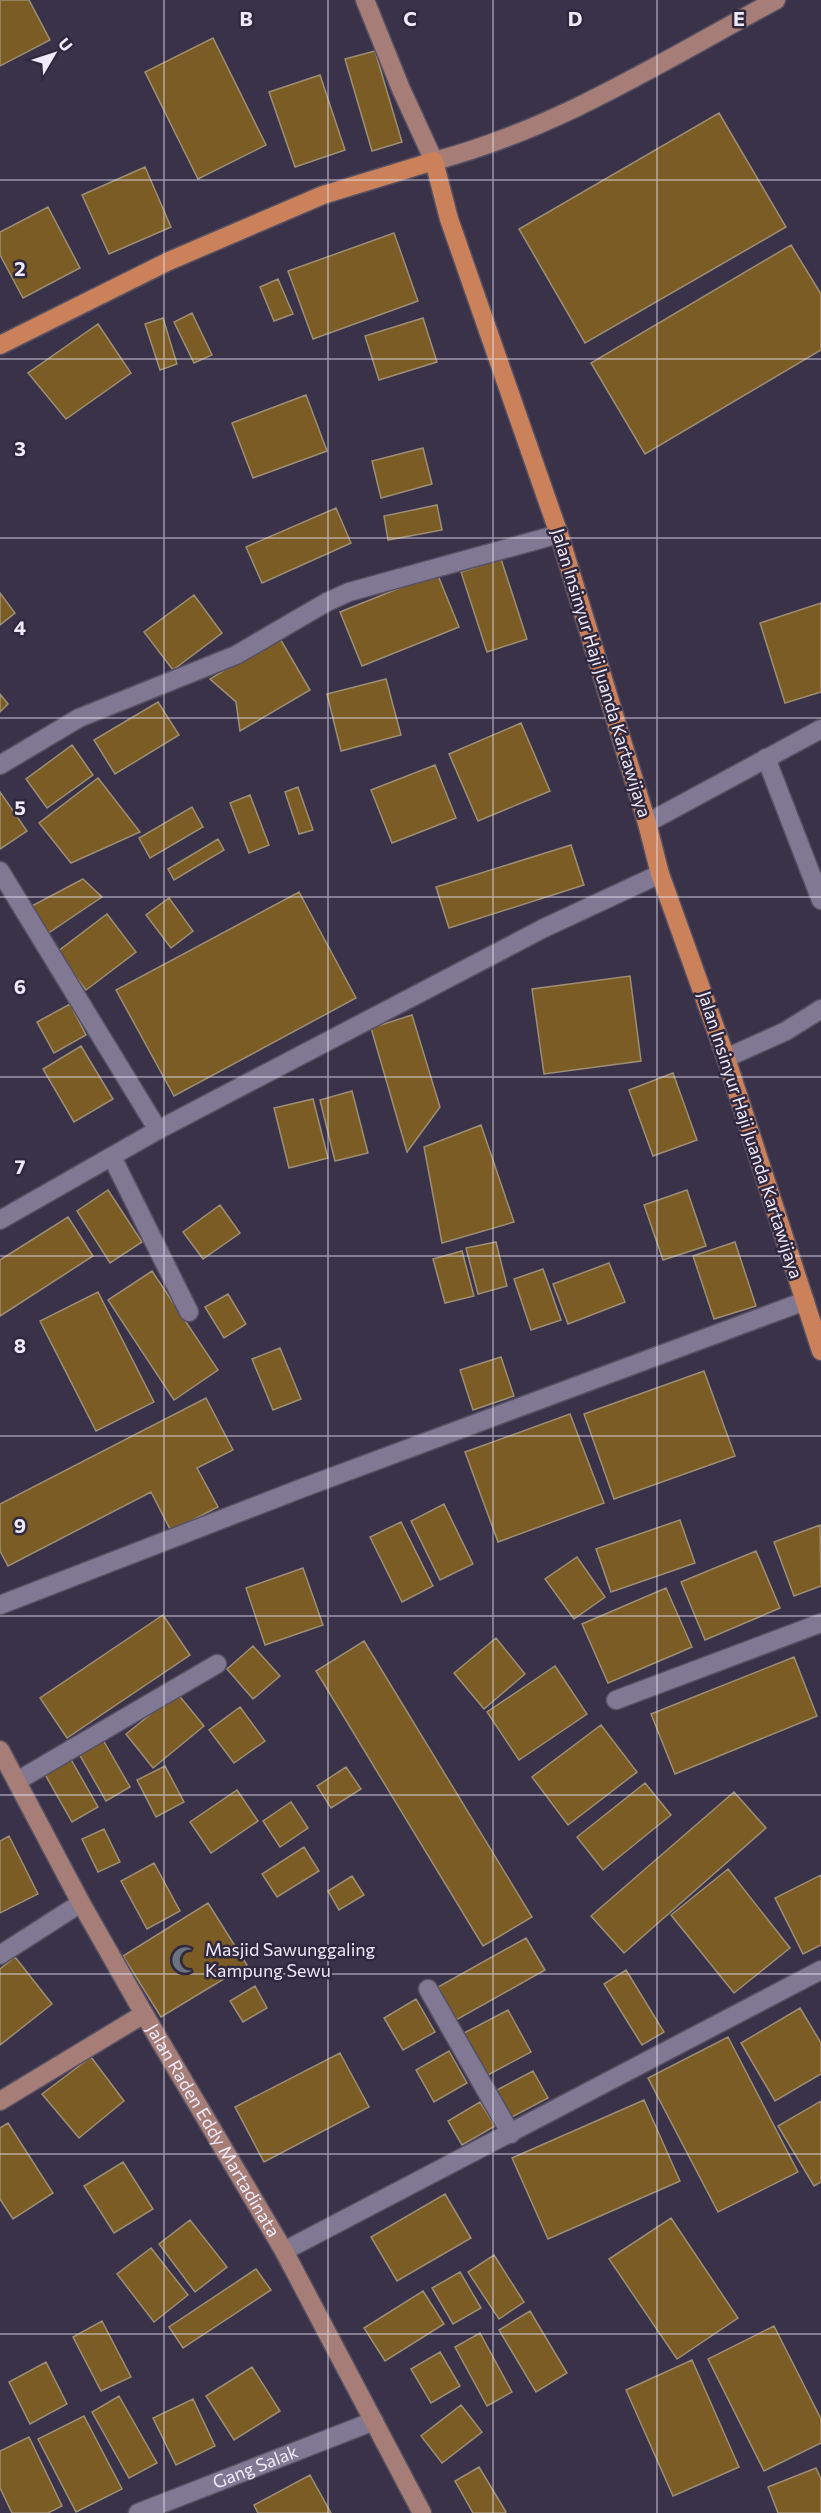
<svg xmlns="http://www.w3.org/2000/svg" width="821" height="2513" font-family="Commissioner,sans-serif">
<rect width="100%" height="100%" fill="#3a3249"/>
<!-- building -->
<path fill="#7b5c25" stroke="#9d8e75" stroke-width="1.5" d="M0,0H29L50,40L0,66Z
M213,38L266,145L198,179L145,72Z
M375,51L402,142L372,151L345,59Z
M320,75L345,150L295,167L269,92Z
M719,113L786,227L585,343L519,229Z
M145,167L171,227L109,254L82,195Z
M48,207L80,268L23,298L0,255V232Z
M394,233L418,301L313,339L288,271Z
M791,245L821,294V350L645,454L591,363Z
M278,279L293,314L274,321L260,287Z
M192,313L212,355L194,363L174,322Z
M163,318L177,364L160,370L145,324Z
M423,318L437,362L379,380L365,336Z
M98,324L131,373L66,419L28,373Z
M306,395L327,451L253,478L232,423Z
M423,448L432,484L381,498L372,461Z
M437,505L442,530L388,540L384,516Z
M336,508L351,543L262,583L246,547Z
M501,559L527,639L487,652L461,572Z
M437,573L459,627L362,666L340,612Z
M0,593L15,613L0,625Z
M194,595L222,633L173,670L144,632Z
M821,603V692L785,703L760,623Z
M279,637L310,690L240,731L236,702L210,679Z
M386,679L401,735L341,751L327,694Z
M0,694L8,704L0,712Z
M158,702L179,735L115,774L94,740Z
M521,723L550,791L478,821L449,754Z
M72,745L93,775L47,808L26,779Z
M435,765L456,818L392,843L371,790Z
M98,778L140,832L71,863L39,823Z
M298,787L313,830L299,834L285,792Z
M0,792L27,831L0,849Z
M250,795L269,845L249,853L230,803Z
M192,807L203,827L150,858L139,838Z
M218,839L224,850L174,880L168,869Z
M571,845L584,885L449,928L436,887Z
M83,879L102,897L44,936L26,909Z
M299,892L356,998L174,1096L116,990Z
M169,898L193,931L171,948L146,915Z
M107,914L136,952L86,990L57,952Z
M630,976L641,1061L544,1074L532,989Z
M70,1004L86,1035L54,1053L37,1022Z
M412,1015L440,1107L407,1152L371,1028Z
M81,1046L113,1099L74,1122L43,1069Z
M673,1073L697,1140L653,1156L629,1090Z
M352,1091L368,1153L335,1161L320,1100Z
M313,1099L328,1158L289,1168L274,1108Z
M481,1125L514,1222L442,1243L424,1147Z
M108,1190L142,1242L110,1263L77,1211Z
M687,1190L706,1246L663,1260L644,1205Z
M220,1205L240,1233L203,1259L183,1232Z
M68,1217L93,1256L0,1316V1260Z
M496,1242L507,1286L478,1294L466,1248Z
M735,1242L756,1306L714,1319L693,1256Z
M462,1251L474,1296L445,1303L433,1259Z
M609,1263L625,1302L568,1324L553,1284Z
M543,1269L561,1320L531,1330L514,1279Z
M152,1271L218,1370L174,1400L108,1300Z
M98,1292L154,1402L96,1431L40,1321Z
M228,1294L246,1324L224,1338L205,1307Z
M280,1348L301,1399L273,1410L252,1359Z
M501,1357L514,1396L473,1410L460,1370Z
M704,1371L735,1456L614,1499L584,1414Z
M206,1398L233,1450L197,1468L218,1507L171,1531L151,1492L8,1566L0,1551V1504Z
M570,1414L604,1503L498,1542L465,1452Z
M444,1504L473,1564L440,1580L411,1521Z
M680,1520L695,1563L611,1592L596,1549Z
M401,1522L433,1586L402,1602L370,1537Z
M820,1525L821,1586L794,1596L774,1542Z
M756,1551L780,1608L705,1640L681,1582Z
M577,1557L605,1597L574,1619L545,1579Z
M303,1568L323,1625L265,1645L246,1588Z
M666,1588L692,1647L608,1683L582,1624Z
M163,1615L190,1655L67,1738L40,1698Z
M496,1638L525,1674L484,1709L454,1673Z
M364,1641L532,1917L483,1946L316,1671Z
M253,1646L280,1676L253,1699L227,1669Z
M794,1657L817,1716L675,1774L651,1714Z
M555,1666L587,1714L519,1760L487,1712Z
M177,1693L204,1726L153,1768L126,1734Z
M240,1707L265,1741L234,1763L209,1730Z
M601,1725L637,1772L568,1825L532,1777Z
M102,1738L130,1787L106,1801L78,1752Z
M69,1756L98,1807L72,1822L43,1771Z
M165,1766L184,1802L156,1817L137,1780Z
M346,1767L361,1789L331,1808L317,1786Z
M645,1783L671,1815L603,1870L577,1837Z
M237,1790L258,1821L211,1853L190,1822Z
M734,1792L766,1828L624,1953L591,1916Z
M291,1802L308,1828L280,1847L263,1821Z
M104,1829L120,1862L98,1872L82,1839Z
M9,1836L38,1894L0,1913V1841Z
M304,1847L319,1871L277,1897L262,1874Z
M154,1863L180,1911L147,1929L121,1881Z
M728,1869L790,1948L734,1993L671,1915Z
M821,1875V1945L803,1954L775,1898Z
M352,1876L364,1895L339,1910L328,1891Z
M208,1903L247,1965L161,2017L123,1956Z
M526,1938L545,1970L456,2020L438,1987Z
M15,1957L52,2004L0,2045V1969Z
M626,1970L664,2032L642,2045L604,1984Z
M255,1986L267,2008L243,2022L230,2001Z
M416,1999L435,2032L403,2050L384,2018Z
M800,2008L821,2043V2074L775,2101L741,2043Z
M508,2010L531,2052L486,2076L464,2033Z
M728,2037L798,2172L718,2212L648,2078Z
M449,2051L467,2083L434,2102L416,2070Z
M340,2053L369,2107L264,2162L235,2107Z
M91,2057L124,2101L79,2138L42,2094Z
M533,2071L548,2098L510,2118L495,2091Z
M644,2100L680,2181L548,2239L512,2158Z
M821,2101V2182L814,2186L778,2126Z
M480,2102L495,2126L462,2145L448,2121Z
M8,2123L53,2193L13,2219L0,2199V2128Z
M123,2162L153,2209L114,2233L84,2186Z
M445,2194L471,2238L397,2281L371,2237Z
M671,2218L738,2318L677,2359L609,2259Z
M190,2220L227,2267L195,2292L159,2244Z
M151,2248L188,2295L154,2322L117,2274Z
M494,2255L524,2302L499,2319L468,2272Z
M256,2269L271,2290L183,2348L169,2327Z
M460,2272L481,2308L453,2324L432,2288Z
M423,2291L444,2324L385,2361L364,2328Z
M530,2311L567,2373L536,2392L499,2330Z
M102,2321L131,2377L101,2391L73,2337Z
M774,2326L821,2419V2443L764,2471L708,2359Z
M480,2333L512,2392L487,2406L455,2347Z
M440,2352L460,2386L431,2403L411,2369Z
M692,2360L739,2467L673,2496L626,2390Z
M46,2362L67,2404L30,2424L9,2382Z
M252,2367L280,2411L234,2440L206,2396Z
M119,2396L157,2463L129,2478L92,2412Z
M193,2399L215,2446L176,2465L153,2418Z
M461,2405L482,2432L442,2463L421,2436Z
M84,2416L122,2489L76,2512L38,2439Z
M29,2437L62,2506L48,2513H12L0,2488V2451Z
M479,2467L506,2512L505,2513H473L455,2481Z
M816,2468L821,2479V2513H778L768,2487Z
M310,2475L331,2513H258L254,2505Z"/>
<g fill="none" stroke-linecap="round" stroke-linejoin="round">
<defs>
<g id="street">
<path d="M766,758L821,900"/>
<path d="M0,765L79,718L236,655L327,602L349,592L559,534"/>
<path d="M647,823L821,729"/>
<path d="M0,871L158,1130"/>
<path d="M726,1058L786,1031L821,1009"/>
<path d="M112,1157L189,1312"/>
<path d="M0,1220L158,1130L544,928L660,874"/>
<path d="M0,1605L305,1487L805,1301"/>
<path d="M616,1700L821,1623"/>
<path d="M17,1781L217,1664"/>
<path d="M0,1955L81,1903"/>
<path d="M428,1989L511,2134"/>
<path d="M284,2251L821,1970"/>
<path id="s1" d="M138,2513L374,2421"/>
</g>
<g id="secondary">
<path d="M365,0L401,89L434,161C557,129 665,60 776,0"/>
<path id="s2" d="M0,1750L81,1903L144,2014L284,2251L422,2513"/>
<path d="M0,2101L144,2014"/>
</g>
<path id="primary" d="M0,345L169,261L323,195L434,161L449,219L559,534L647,823L660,874L726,1058L821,1351"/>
</defs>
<!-- street casing -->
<use href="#street" stroke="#575063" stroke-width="21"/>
<!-- secondary casing -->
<use href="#secondary" stroke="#575063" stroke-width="21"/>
<!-- primary casing -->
<use href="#primary" stroke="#575063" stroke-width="21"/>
<!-- street -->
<use href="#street" stroke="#817993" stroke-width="18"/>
<!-- secondary -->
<use href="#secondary" stroke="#a67e77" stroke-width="18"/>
<!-- primary -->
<use href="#primary" stroke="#cb825b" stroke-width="18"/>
</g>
<!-- grid -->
<path fill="none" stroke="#efeaf9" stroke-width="1.5" stroke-opacity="0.55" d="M164,0V2513M328,0V2513M493,0V2513M657,0V2513M0,180H821M0,359H821M0,538H821M0,718H821M0,897H821M0,1077H821M0,1256H821M0,1436H821M0,1616H821M0,1795H821M0,1974H821M0,2154H821M0,2334H821"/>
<!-- icons -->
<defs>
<symbol id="mosque-bare" viewBox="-9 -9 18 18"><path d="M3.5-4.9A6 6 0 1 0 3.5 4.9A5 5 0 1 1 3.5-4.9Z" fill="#6b7280" stroke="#30283e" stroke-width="2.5" paint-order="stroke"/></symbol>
</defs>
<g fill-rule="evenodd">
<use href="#mosque-bare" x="166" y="1941" width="38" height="38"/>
</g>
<g text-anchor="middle" stroke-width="5" stroke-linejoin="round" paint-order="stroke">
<!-- street labels -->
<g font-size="18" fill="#efeaf9" stroke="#30283e">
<text transform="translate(601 673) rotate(73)" y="6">Jalan Insinyur Haji Juanda Kartawijaya</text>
<text transform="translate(750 1135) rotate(72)" y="6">Jalan Insinyur Haji Juanda Kartawijaya</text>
<text dy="6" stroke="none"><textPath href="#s2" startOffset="436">Jalan Raden Eddy Martadinata</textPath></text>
<text dy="6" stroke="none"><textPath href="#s1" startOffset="126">Gang Salak</textPath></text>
</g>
<!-- poi labels -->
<g font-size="18" fill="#efeaf9" stroke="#30283e" text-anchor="start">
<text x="205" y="1956">Masjid Sawunggaling<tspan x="205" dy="21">Kampung Sewu</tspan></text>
</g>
</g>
<g font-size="20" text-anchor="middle" font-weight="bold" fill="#efeaf9" stroke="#30283e" stroke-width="5" stroke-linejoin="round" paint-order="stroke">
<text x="246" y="26">B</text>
<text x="410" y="26">C</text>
<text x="575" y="26">D</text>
<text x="739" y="26">E</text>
<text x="20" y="276">2</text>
<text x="20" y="456">3</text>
<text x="20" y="635">4</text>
<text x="20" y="815">5</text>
<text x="20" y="994">6</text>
<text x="20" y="1174">7</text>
<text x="20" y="1353">8</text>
<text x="20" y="1533">9</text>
</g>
<!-- north arrow -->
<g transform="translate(54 54) rotate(51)" stroke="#30283e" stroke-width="4.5" paint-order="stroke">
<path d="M0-4.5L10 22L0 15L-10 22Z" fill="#efeaf9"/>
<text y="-9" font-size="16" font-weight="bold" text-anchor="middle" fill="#efeaf9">U</text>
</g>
</svg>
